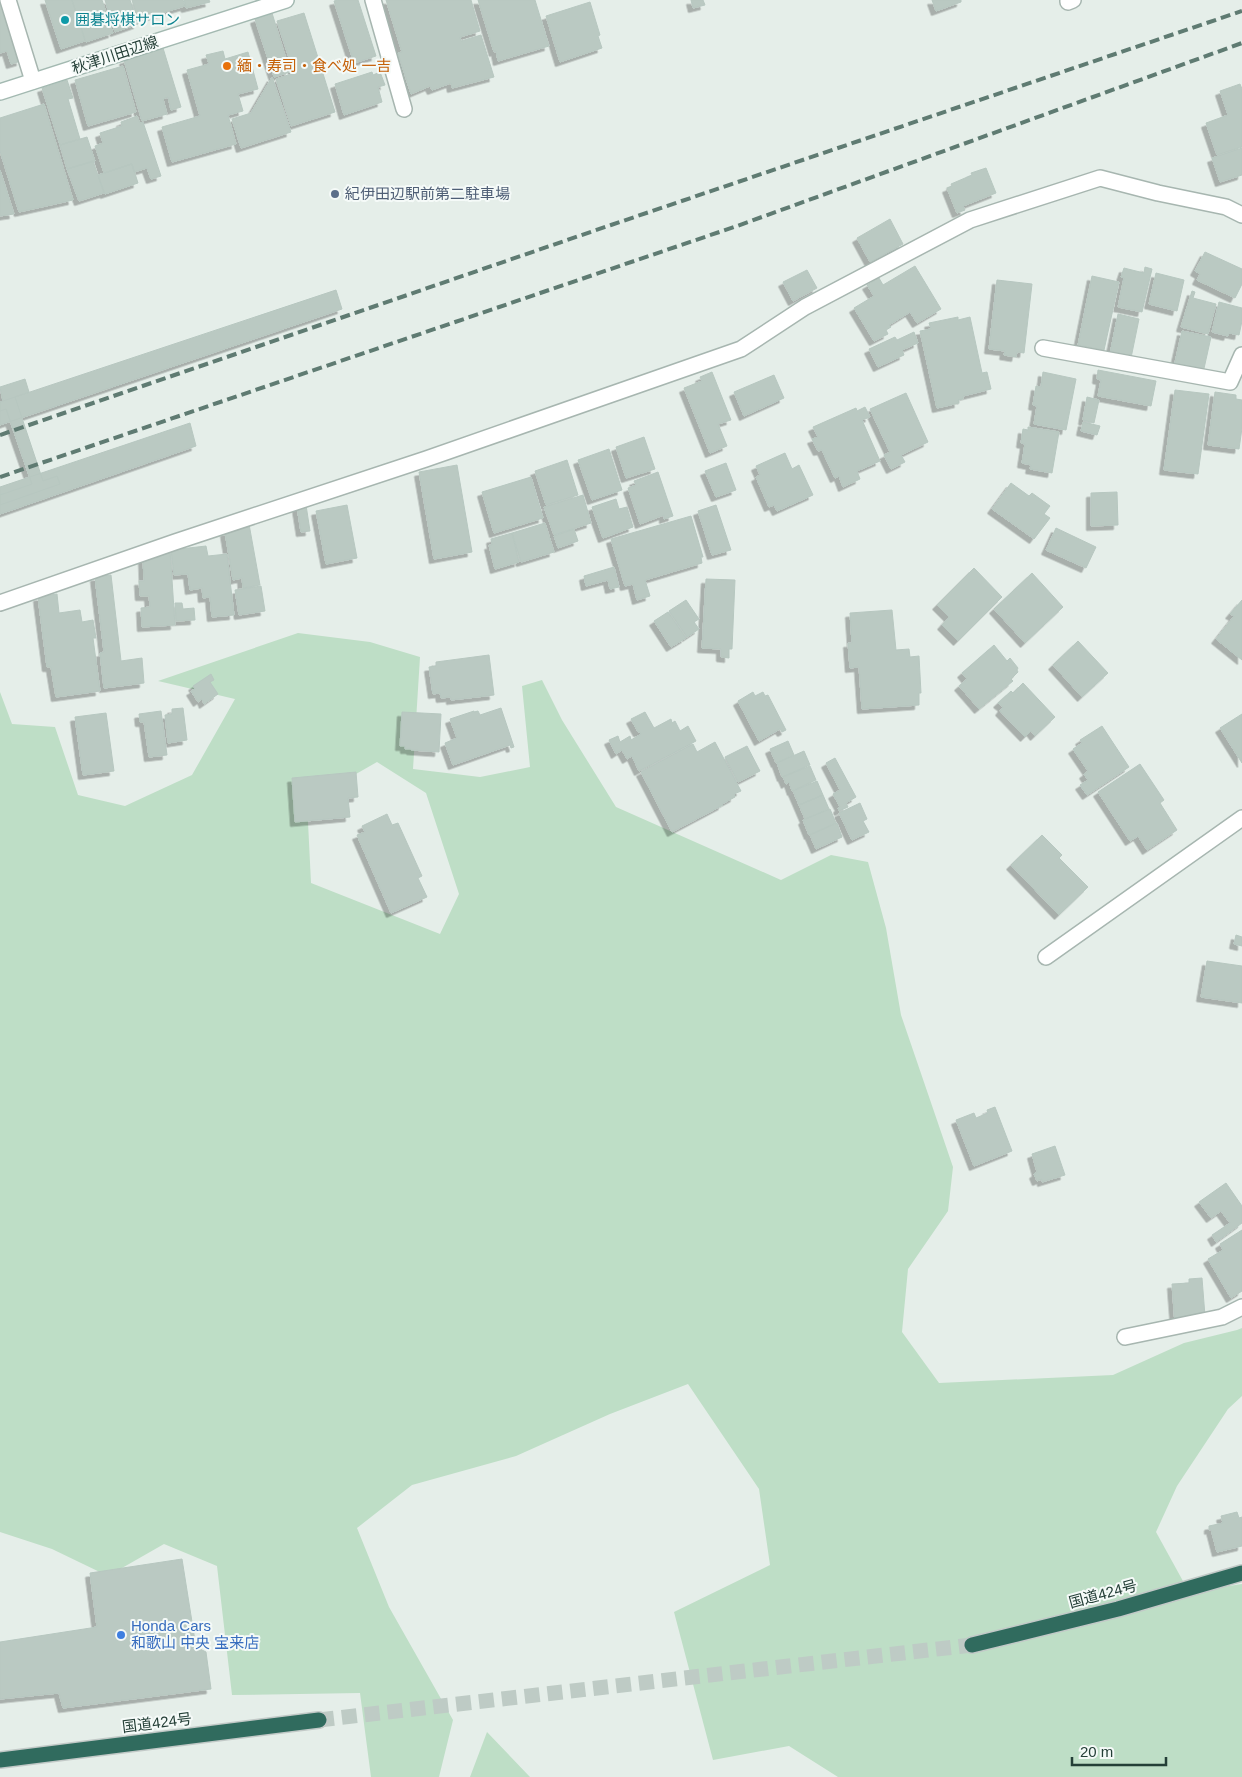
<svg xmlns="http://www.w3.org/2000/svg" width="1242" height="1777" font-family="Arial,'Noto Sans JP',sans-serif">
<defs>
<filter id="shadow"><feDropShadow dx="-4.5" dy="4.5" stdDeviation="0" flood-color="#0004"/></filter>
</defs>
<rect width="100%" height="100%" fill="#e5eee9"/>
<!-- green -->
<path fill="#bedec6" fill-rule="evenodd" d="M298,633L370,642L420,657L413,769L480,777L530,767L522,686L542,680L562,720L616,807L781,880L831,855L868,862L886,928L901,1015L953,1167L948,1211L908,1269L902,1332L939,1383L1113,1375L1184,1343L1237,1330L1242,1328V1396L1228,1409L1177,1486L1156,1532L1189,1592L1242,1584V1777H838L789,1746L713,1760L674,1612L770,1565L759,1489L688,1384L610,1414L516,1456L412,1485L357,1528L389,1607L453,1720L439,1777H371L360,1693L232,1695L217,1566L164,1544L108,1576L52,1549L0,1532V692L12,724L55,727L78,795L125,806L192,775L235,699L158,681ZM377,762L426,793L459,894L440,934L311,883L307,802Z
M487,1732L530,1777H470Z"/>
<!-- building -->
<path fill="#bac9c2" stroke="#b7c7c0" filter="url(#shadow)" d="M0,0L21,61L11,64L7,51L0,53Z
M45,0H72L85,41L61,49Z
M72,0H102L113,33L86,42Z
M105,0H130L138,24L115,32Z
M132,0H183L185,6L138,20Z
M184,0H209L210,2L186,8Z
M338,0H358L376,56L354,63L334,1Z
M386,0H471L480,31L460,37L461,41L481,35L494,77L452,88L451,83L432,90L430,86L411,94L398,53L402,52Z
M478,0H535L549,46L498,61L496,51L494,52Z
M691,0H703L705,5L693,8Z
M932,0H961V2L936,11Z
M590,2L600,35L598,36L602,48L560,62L546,16Z
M272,13L290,72L274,77L255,19Z
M304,13L335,112L291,126L276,79L294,73L277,21Z
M163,48L181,107L171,110L168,97L163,99L167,114L142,121L124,60Z
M223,51L225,59L248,52L258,89L238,94L243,111L228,115L236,144L172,162L162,127L200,116L187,70L209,64L206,55Z
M123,66L136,112L88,126L75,80Z
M372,72L373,75L380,72L385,85L378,87L382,102L344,115L335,84Z
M272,77L291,132L241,148L232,119L251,113Z
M67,80L73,98L68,99L80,139L60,145L42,88Z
M1240,84L1242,89V147L1217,155L1206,123L1228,115L1220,91Z
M44,104L73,200L19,212L0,151V118Z
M137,116L140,123L143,122L161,176L151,179L147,168L134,172L132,164L104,173L95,146L103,143L100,133L122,126L121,122Z
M87,137L95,161L67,169L60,145Z
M1242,148V175L1220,182L1212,158Z
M93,161L104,193L79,201L67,169Z
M132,164L138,183L105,194L98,175Z
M986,168L996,193L963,206L965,210L957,213L947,188L952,186L951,184L972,175L971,173Z
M0,170L14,214L0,216Z
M890,219L903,244L870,262L857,238Z
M1205,252L1242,269V284L1235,298L1197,280L1200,274L1195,271Z
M915,266L941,309L917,323L910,312L889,325L891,327L886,330L888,334L874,341L854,308L874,296L867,285L879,278L883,285Z
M1145,267L1152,269L1142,312L1118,307L1124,278L1121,277L1124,268L1144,273Z
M807,270L817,288L793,301L783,282Z
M1156,273L1184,280L1177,311L1149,304Z
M1092,276L1119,282L1104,350L1078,345Z
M997,280L1032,284L1024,353L1017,352L1016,357L1004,355L1005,351L989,349Z
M336,290L342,309L0,425V402Z
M1192,291L1195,292L1193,298L1216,304L1208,334L1181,327Z
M1219,302L1242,308V321L1239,335L1229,333L1228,336L1212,332Z
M1118,314L1139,319L1131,358L1110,354Z
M958,317V320L970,317L982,373L987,372L991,389L963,396V399L958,400L959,403L937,408L920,331L931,329L929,323Z
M1182,331L1211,337L1203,373L1174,367Z
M914,332L918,343L902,350L904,355L878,367L869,349L895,337L897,340Z
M1098,370L1156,381L1151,406L1098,396L1101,380L1097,379Z
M712,372L731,420L718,424L727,446L710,453L684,388L702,381L700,377Z
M1043,372L1076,379L1066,430L1034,424L1037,406L1033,405L1036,386L1041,387Z
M774,375L784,398L744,416L734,392Z
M25,379L29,392L15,397L43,481L57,476L60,484L0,505V495L32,484L6,409L0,411V402L3,401L0,387Z
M1175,390L1209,394L1198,474L1164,470Z
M1215,392L1236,395V399L1242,400V428L1239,449L1208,445Z
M906,393L928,442L901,455L905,462L891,469L884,455L890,452L870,409Z
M1087,397L1099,400L1094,423L1083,420Z
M865,407L870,417L862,420L880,461L857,471L860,479L843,487L839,476L835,478L822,450L818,451L812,439L818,437L813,427L856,408L857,411Z
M1083,422L1100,426L1097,435L1081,431Z
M190,423L196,446L0,514V487Z
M1028,427L1059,432L1052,473L1030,469L1031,465L1022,463L1025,444L1021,443L1023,429L1028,430Z
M644,437L655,469L626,478L616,447Z
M609,449L622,490L592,500L578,460Z
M785,453L792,469L799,465L813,495L777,511L774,505L769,507L756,477L760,475L756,466Z
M567,460L578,495L546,505L535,471Z
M726,463L736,490L716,497L705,471Z
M457,465L472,552L434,559L419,472Z
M658,472L673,516L664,519V515L640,524L628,488L636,485L634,481Z
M531,477L543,518L494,533L482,492Z
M1011,483L1029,496L1032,493L1050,506L1044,514L1050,518L1034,539L992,509Z
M1117,492L1118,525L1091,526V493Z
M583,495L591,523L554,535L544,507Z
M616,499L619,509L627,507L633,527L603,538L592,507Z
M306,505L310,531L301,532L297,507Z
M347,505L357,558L326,564L316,511Z
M716,505L731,550L712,555L698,511Z
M691,516L703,557H701L702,563L645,580L650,596L637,600L633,584L625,586L611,539Z
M545,523L554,552L521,562L512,533Z
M249,524L260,585L243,588L242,578L233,580L225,532L241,529L240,526Z
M1056,528L1096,547L1086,568L1046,550Z
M574,529L578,541L558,548L554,536Z
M512,533L519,562L495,569L489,545H492L491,539Z
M206,546L208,556L227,554L234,615L212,617L210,597L203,598L202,588L190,590L188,574L174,575L171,550Z
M170,549L175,625L142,627L141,608L150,607L149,596H140L139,581H144L143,558L159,557L158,550Z
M614,567L619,587L610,589L608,580L586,586L584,576Z
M974,568L1002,597L958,641L942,625L949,617L937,605Z
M1032,573L1063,607L1025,643L994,609Z
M111,575L121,661L142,658L144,683L104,688L100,653L104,652L95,577Z
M706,579L735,580L732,649H729V658L721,657V649L702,648Z
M261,586L265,611L239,615L235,590Z
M57,594L59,613L80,610L82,622L93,620L96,638H93L100,691L56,697L51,667H47L38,597Z
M686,600L699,619L694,622L699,629L687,637L669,611Z
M1242,600V660L1216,639L1234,616L1230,614Z
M175,603H182L183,609L194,608L195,620L176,621Z
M892,610L896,650L909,649L910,657L919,656L921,693H919V705L862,709L859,667L850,668L848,643H852L850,613Z
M668,612L686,638L671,647L654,621Z
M1078,641L1108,673L1082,697L1053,665Z
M994,645L1007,661L1010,658L1018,668L1017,670L1018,672L1011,679L1013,681L979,709L959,686L967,679L962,673Z
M489,655L494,695L451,700V697L441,698L440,693L433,694L429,667L436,666V662Z
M211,674L214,680L210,682L218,694L204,704L202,699L198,702L191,691L195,689L193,686Z
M1023,683L1055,717L1035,736L1031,731L1025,737L1000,711L1003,707L998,703L1011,691L1013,693Z
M753,692L755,696L763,692L765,696L768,695L786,730L782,732L780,729L759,741L738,701Z
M183,708L187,740L168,743L165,715L172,714V709Z
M501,708L514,747L511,748L510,745L453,765L445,743L457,738L450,719L474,711V712L478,711L480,715Z
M161,711L167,755L149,757L144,722H140L139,714Z
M402,712L441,714L439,752L411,750V749H405V746H400Z
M645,712L654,728L671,719L672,723L675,721L680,731L688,726L696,741L639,771L632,756L627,759L622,750L616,754L609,740L618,736L620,742L630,736L631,740L641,734L640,732H638L631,719Z
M106,713L114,771L83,775L75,717Z
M1242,714V763L1220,728Z
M1102,726L1129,767L1087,795L1080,785L1088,780L1084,774L1088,771L1073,749L1082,743L1080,740Z
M788,741L794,755L776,763L770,749Z
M715,742L741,791L734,794L735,797L722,804L723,805L672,832L641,772L693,744L697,752Z
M747,746L760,771L738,782L725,757Z
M804,751L810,765L782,777L777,763Z
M835,758L856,797L846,803L848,807L839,811L838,808L840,807L833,794L840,790L826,763Z
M1140,764L1164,800L1160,803L1177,830L1147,850L1138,836L1130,841L1098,792Z
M810,766L816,780L792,791L789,782L786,784L783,777Z
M356,772L358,797L348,798L350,817L295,822L292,778Z
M817,781L823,795L799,805L793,791Z
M823,795L829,809L805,819L799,805Z
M860,803L867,819L863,821L869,832L852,840L839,813Z
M830,809L836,823L809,835L803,820Z
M387,814L392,825L398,823L422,876L418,878L427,897L391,913L357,835L365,832L362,826Z
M837,823L842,837L816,849L810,835Z
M1042,835L1062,855L1059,858L1088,887L1059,915L1011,865Z
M1236,935L1242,937V946L1234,944Z
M1207,961L1242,966V1003L1201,997Z
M995,1107L1012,1151L974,1166L956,1120L974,1113L976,1118L988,1113L987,1110Z
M1055,1146L1065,1175L1042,1182V1179L1037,1181L1034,1174L1037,1172L1032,1154Z
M1226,1183L1242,1206V1223L1216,1242L1212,1235L1230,1223L1221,1211L1211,1218L1199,1202Z
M1242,1230V1291L1231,1298L1208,1259L1223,1250L1220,1244Z
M1202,1278L1205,1316L1182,1318V1323L1175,1324L1172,1284L1189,1283V1279Z
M1237,1512L1239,1518L1242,1517V1546L1217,1552L1211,1529L1209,1530V1526L1223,1523L1221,1516Z
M182,1559L196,1647L206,1652L211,1689L63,1708L59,1693L0,1699V1642L97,1627L90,1573Z"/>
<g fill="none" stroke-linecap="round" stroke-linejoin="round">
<!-- highway-tunnel -->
<path stroke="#becbc5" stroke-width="15" stroke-dasharray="15 8" stroke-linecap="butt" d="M319,1720L972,1645"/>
<defs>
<path id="lane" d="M1043,348L1230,382L1242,355
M1125,1337L1222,1317L1242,1307"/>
<path id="street" d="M8,0L33,81
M373,0L404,109
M1068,0V2L1073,0
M0,603L175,542L426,459L741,349L805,307L970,220L1100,178L1158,193L1226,207L1242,215
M1046,957L1242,818"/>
<path id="secondary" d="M0,92L286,0"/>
<path id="highway" d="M972,1645L1118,1609L1242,1573
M0,1760L319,1720"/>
</defs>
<!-- lane casing -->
<use href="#lane" stroke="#a7b6b0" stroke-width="18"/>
<!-- street casing -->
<use href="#street" stroke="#a7b6b0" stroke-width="18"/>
<!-- secondary casing -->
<use href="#secondary" stroke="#a3b9b1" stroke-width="18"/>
<!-- highway casing -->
<use href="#highway" stroke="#c2c9c7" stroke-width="18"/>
<!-- lane -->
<use href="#lane" stroke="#fff" stroke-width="15"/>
<!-- street -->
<use href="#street" stroke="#fff" stroke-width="15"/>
<!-- secondary -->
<use href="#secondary" stroke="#fff" stroke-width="15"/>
<!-- highway -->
<use href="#highway" stroke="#306b5e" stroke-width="15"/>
<!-- rail -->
<path stroke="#5f7b72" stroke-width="4" stroke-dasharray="10 5" stroke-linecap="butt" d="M0,435L611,225L1242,11
M0,477L737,226L1242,43"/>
</g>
<!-- markers -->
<circle fill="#0f9aa8" stroke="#f5faf8" stroke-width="2" cx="65" cy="20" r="5"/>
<circle fill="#e8710a" stroke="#f5faf8" stroke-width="2" cx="227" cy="66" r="5"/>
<circle fill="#5c6f8a" stroke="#f5faf8" stroke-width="2" cx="335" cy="194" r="5"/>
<circle fill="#3f7fe0" stroke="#f5faf8" stroke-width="2" cx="121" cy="1635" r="5"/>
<g text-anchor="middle" stroke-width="4" stroke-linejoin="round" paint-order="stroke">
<!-- culture labels -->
<g font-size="15" fill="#0d838f" stroke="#f5faf8" text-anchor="start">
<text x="75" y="25">囲碁将棋サロン</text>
</g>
<!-- street labels -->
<g font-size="15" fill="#243f37" stroke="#f5faf8">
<text transform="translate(115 55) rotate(-18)" y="5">秋津川田辺線</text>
<text transform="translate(1103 1594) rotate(-15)" y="5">国道424号</text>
<text transform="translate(157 1723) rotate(-7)" y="5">国道424号</text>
</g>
<!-- food labels -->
<g font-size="15" fill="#c56008" stroke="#f5faf8" text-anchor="start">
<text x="237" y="71">緬・寿司・食べ処 一吉</text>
</g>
<!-- service labels -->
<g font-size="15" fill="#4e5e75" stroke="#f5faf8" text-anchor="start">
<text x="345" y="199">紀伊田辺駅前第二駐車場</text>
</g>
<!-- shop labels -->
<g font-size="15" fill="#366cbe" stroke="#f5faf8" text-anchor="start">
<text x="131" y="1631">Honda Cars<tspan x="131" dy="17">和歌山 中央 宝来店</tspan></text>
</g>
</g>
<!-- scale -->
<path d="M1072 1757v8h94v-8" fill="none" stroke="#243f37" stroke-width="2.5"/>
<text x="1080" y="1757" font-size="15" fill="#243f37" stroke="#f5faf8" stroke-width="4" paint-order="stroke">20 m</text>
</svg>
